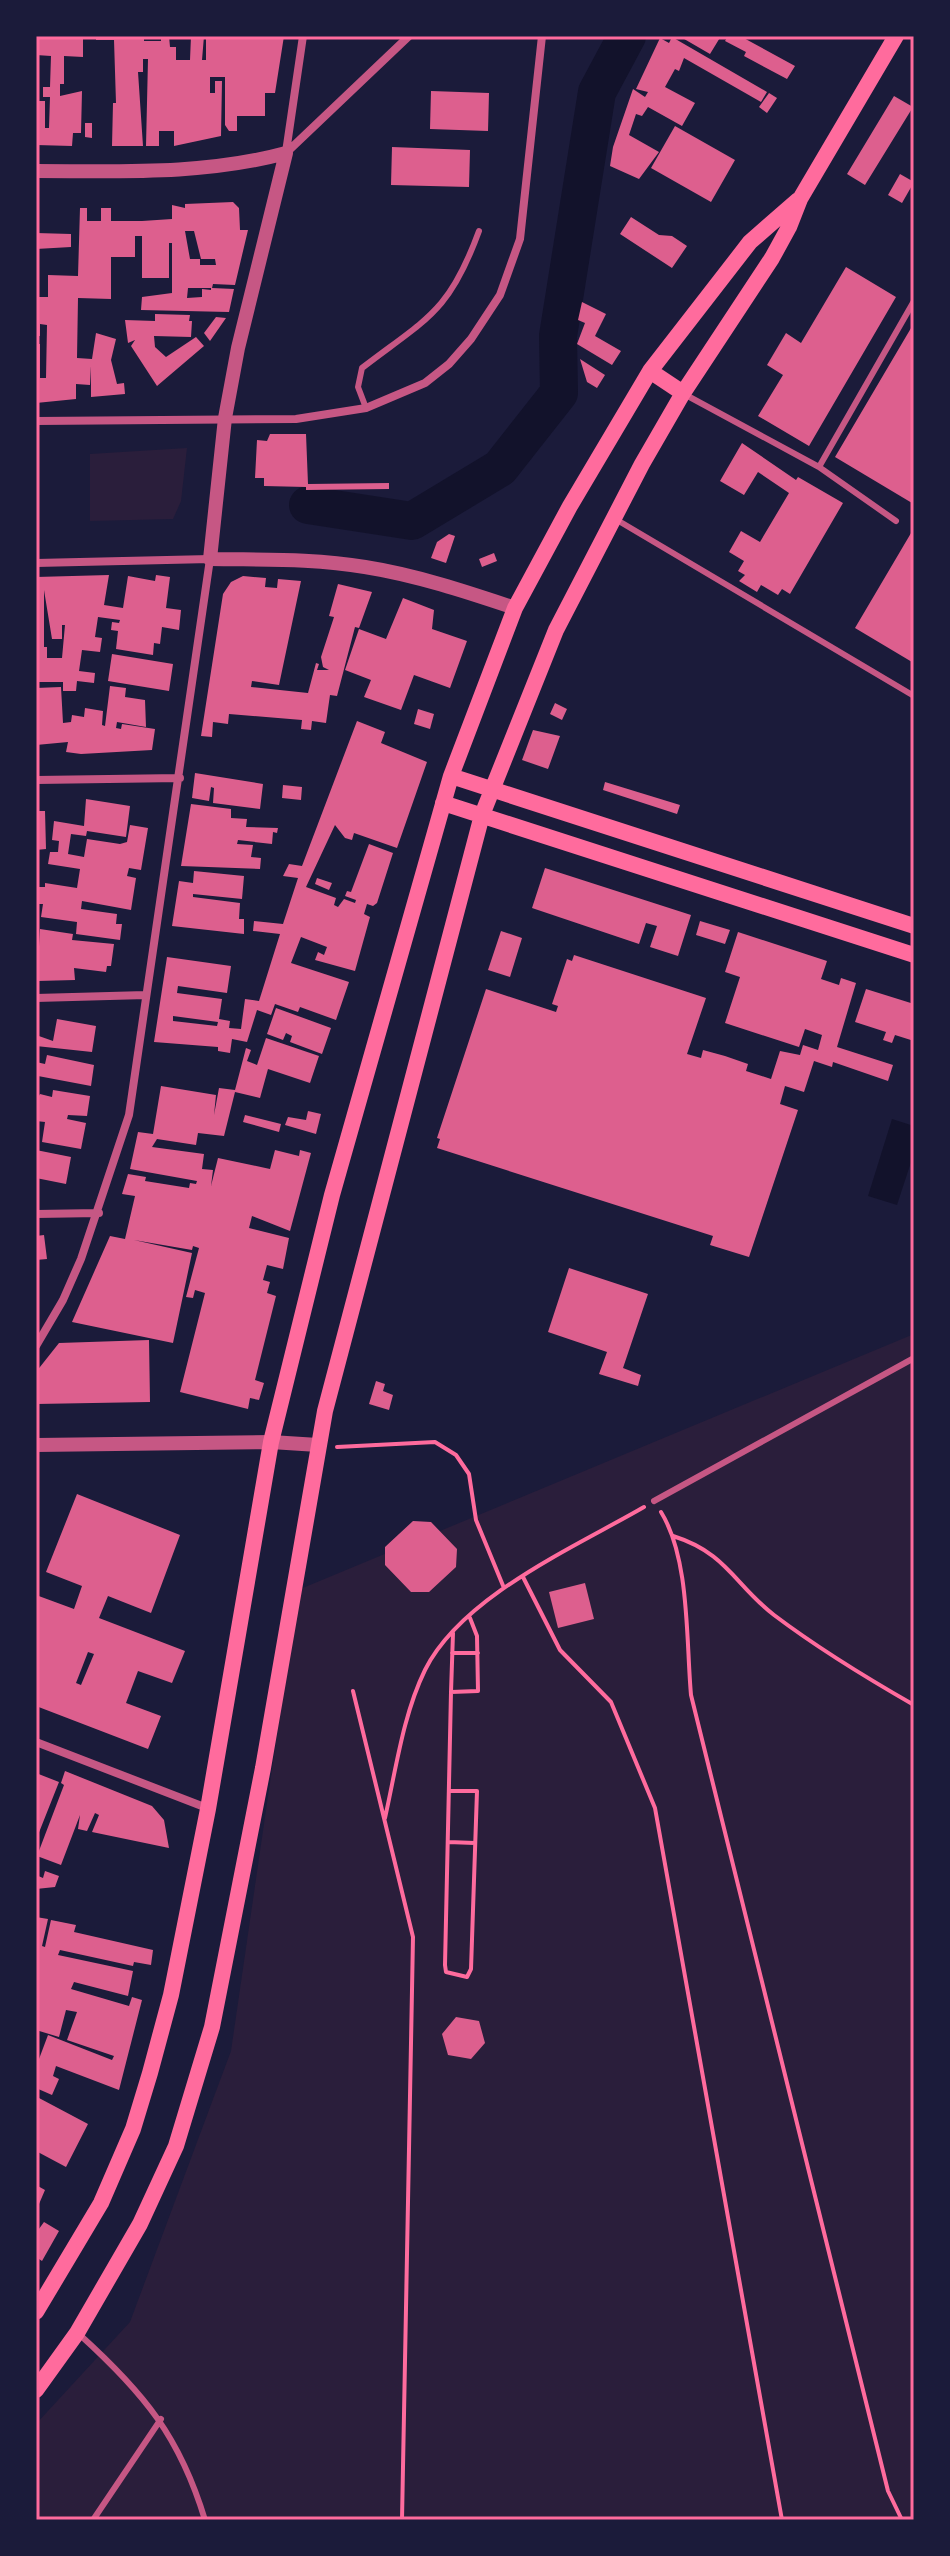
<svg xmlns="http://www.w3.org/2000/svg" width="950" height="2556" font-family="'Crimson Pro',serif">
<rect width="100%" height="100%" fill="#1b1b3a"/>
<!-- green -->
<path fill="#2a1e3b" d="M187,448L181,501L173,519L90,521V454Z
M914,1334V2520H36V2424L130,2322L231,2051L298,1590Z"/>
<!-- water -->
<path fill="#12122b" d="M892,1119L914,1126V1153L897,1205L868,1196Z"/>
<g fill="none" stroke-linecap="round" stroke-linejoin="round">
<!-- river -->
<path stroke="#12122b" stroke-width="38" d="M308,505L412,521L500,468L559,393L558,336L597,92L627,36"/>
</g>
<!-- building -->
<path fill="#dd5f8e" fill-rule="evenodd" d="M36,36H83V57L64,56V84H60V96L82,91L81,133H73L72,146L36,145V101H45V128H49L50,97H43V87H50L51,56L36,55Z
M96,36H144V41H161V36H169L170,47H176V60H190L191,36H204L202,60H206V36H284L275,93H265V116H237V131H229L225,125V77H210V93H215V81H222L221,136L174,146V131H159V146H146L148,59H143V72H138L143,146H112L113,103H116L114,40H96Z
M679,36H721L710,54Z
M728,36H740L795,66L787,79L744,56L746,52L725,41Z
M672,37L767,92L761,102L684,58L679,71L675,69L665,87L695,103L682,126L648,107L642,116L636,114L629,135L659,152L639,179L610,166L613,147L633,89L645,97L648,92L636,89L660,38L669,43Z
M431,91L489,93L488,131L430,129Z
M769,93L777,98L767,113L759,107Z
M894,96L913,107L865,185L847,174Z
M85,123H92V138L85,137Z
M675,126L735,160L711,202L651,168Z
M392,147L470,150L469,187L391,185Z
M900,174L914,182L902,203L888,195Z
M233,202L239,208L240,230H248L235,285L213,284L212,288L234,289L229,312L141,310L142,297L172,293V243H169V278H142V236H135V257H111V299L78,298L77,358L92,359L96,333L116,339L111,360L117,384L124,383L125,394L91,397V366L90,385L76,384V399L36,403V344H40V378H46L47,325L40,324V336H36V297H48V275L78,276L80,208H87V221H101V208H111V221H142L172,219V205L185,208V204ZM185,231H194L201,259H215L216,265H200V259H190ZM188,288H211V290L202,289V297L187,298Z
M631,217L659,235L672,236L687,246L672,268L620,234Z
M36,233L71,234V247L36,249Z
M846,267L896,297L809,446L758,416L783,375L767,365L786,333L801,343Z
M582,302L606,314L595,336L621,351L612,365L577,344L585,323L578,320Z
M155,314L190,315L189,321H192L191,337L154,336L155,347L166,357L196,337L204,346L157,386L131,346L135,340L128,343L125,320L155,321Z
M216,317L226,318L210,341L204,333Z
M914,323V500L912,503L835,457Z
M580,359L605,375L597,388L587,382Z
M270,434H306L308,484L389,483V489L306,490V487L264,486V478H255L257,440L267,441Z
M742,443L796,480L798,477L843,503L790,594L782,589L778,595L761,585L757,592L739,581L745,575L738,571L744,561L729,552L741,531L760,542L789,493L758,472L744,495L720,481Z
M914,528V660L912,662L855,628Z
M449,534L455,536L446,563L431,558L437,542Z
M494,553L497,561L482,567L479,559Z
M109,575L104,605L123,608L128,576L155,581L156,575L170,577L166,608L181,610L179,630L162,627L160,644L154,643L153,655L116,649L118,631L111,630L112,622L119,623L120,620L98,617L95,637L102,638L100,652L82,650L79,671L95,673L94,683L77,681L76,691H63V682H36V577ZM44,590L52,639H62V625H65L62,658H47V647H44Z
M243,576L266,578L265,587L277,588L278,579L301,581L279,685L252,681L251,687L308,693L316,663L319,664L317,670H329L323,667L321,657L334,617L329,616L338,584L372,592L359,628L355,627L337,696L330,695L326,723L312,721L311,730L301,729L302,720L229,714L228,724L213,722L212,737L201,736L223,594L231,582Z
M403,598L434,610L432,629L467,641L450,688L414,675L401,710L364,697L371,680L345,670L359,629L386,639Z
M112,654L173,664L169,691L108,681Z
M110,686L126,688L125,697L145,700L146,727L117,722L116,728L121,729L122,724L155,729L152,750L81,754L66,752L68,742L36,745V688L61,687L63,723L71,722L72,715L84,717L85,708L103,711L102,725L105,726Z
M555,703L567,709L562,720L550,714Z
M418,709L434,714L430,729L414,724Z
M357,721L385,732L381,743L427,762L397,848L354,833L352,840L345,838L335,825L306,887L336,898L334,905L338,907L344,899L355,903L356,900L345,896L347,891L351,892L369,844L393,853L377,903L373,906L367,904L364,914L370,917L355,971L315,960L318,952L324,955L327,947L301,937L291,963L349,982L336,1020L300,1007L298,1012L275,1004L271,1015L257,1010L247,1042L232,1039L230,1053L218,1051V1047L154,1042L167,957L231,966L227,993L178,986L177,993L222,999L219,1019L230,1021L229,1028L241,1029L245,999L259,1001L280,934L253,931L254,921L283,924L298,878L283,876L289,864L302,866ZM173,1016L218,1022L217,1026L173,1021Z
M533,730L560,736L548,769L522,760Z
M195,773L263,784L260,809L213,803L214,788L211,787L209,801L192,798Z
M605,782L680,805L677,814L603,790Z
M283,785L302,787L301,800L282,798Z
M86,799L130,806L126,837L87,831L86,836L71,834L68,854L84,857L87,839L120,844L127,842L130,825L148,828L141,870L129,868L127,876L136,878L131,910L82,901L81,909L117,914L116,924H122L120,940L76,934L77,922L41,917L43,904H36V887H45V883L77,888L80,869L48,864L50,852H64H58L59,841L52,840L54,821L84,826Z
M191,804L231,809V818L247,819L246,827L278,828L277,833L273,832L272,844L238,840L237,844L253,845L251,857L261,858L260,869L181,866Z
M36,811H45L46,849L36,850Z
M545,868L691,915L678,956L650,947L657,926L646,923L639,944L532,908Z
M194,871L244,876L242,899L193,894V897L240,903L239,919H244V934L172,926L179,881L193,883Z
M317,878L332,883L329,890L315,884Z
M700,921L730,930L725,944L696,935Z
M40,929L73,934L72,940L114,944L111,966H107L106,972L74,968L75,980L37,981Z
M501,931L522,938L510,977L488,970Z
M738,932L827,961L821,979L839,985L841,978L856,983L837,1047L893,1065L888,1081L833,1062L832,1067L814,1061L804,1092L785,1086L780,1104L798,1110L749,1257L710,1245L713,1236L437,1148L440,1139L437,1138L486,989L556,1012L558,1006L552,1004L567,959L572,961L574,955L706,998L687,1054L701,1058L703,1050L725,1056L748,1064L746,1071L771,1079L780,1051L800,1055L803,1045L818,1050L822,1035L805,1029L799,1047L725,1023L740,977L725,972Z
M866,989L914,1004V1041L895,1035L892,1043L883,1040L886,1032L855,1022Z
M276,1008L331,1028L322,1054L290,1042L292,1036L286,1033L283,1040L267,1034Z
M57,1019L96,1026L92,1052L36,1046V1035L53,1041Z
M266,1038L319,1056L310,1083L268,1069L260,1098L235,1092L224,1136L198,1133L196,1145L157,1139L152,1147L204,1154L202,1169L213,1170L211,1186L218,1158L270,1169L275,1150L299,1156L300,1150L311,1153L290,1231L252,1216L249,1228L289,1238L283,1269L267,1265L263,1280L270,1282L267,1293L276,1296L255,1380L264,1383L259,1400L250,1398L248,1409L180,1392L205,1293L195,1290L193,1298L186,1297L199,1248L193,1246L192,1250L134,1240L192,1253L173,1343L72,1322L110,1236L125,1239L135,1196L122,1194L128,1174L146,1177L145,1181L189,1188L190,1183L196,1184L197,1181L130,1169L138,1132L153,1134L161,1086L216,1095L214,1115L219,1088L235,1090L246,1048L251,1050L247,1061L257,1065Z
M47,1055L94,1065L91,1086L38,1076L36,1062L45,1064Z
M53,1090L90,1096L87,1116L68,1115L67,1119L86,1123L81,1149L42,1142L45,1122L36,1121V1101L40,1094L52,1097Z
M308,1111L321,1114L316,1134L285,1125L288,1117L306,1120Z
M245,1115L281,1124L279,1132L243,1122Z
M36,1150L71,1157L66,1184L36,1178Z
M44,1235L47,1259L36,1260V1236Z
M569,1268L648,1294L623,1368L641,1375L638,1386L599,1374L607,1352L548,1332Z
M149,1340L150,1402L36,1404V1372L59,1343Z
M376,1381L385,1384L383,1391L393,1395L389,1410L369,1404Z
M77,1494L180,1535L151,1613L108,1596L99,1618L185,1651L172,1683L138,1671L126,1703L161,1716L148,1749L36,1706V1595L74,1609L82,1586L46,1572ZM88,1652L94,1654L81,1685L76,1683Z
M413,1521L431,1522L457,1549L456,1567L429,1592H411L385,1565V1547Z
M585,1583L594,1619L558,1628L549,1592Z
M65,1771L152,1806L164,1820L169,1848L92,1832L99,1815L95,1813L87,1831L78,1829L80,1815L61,1865L37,1856L64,1785L61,1783Z
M36,1773L59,1782L36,1840Z
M45,1871L59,1876L55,1887L36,1889V1875L43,1878Z
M36,1917L48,1919L42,1946L45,1947L51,1920L76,1925L74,1932L153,1950L151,1965L134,1962L133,1966L60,1950L58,1955L133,1971L128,1996L74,1982L71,1989L129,2006L132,1997L142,2000L119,2090L56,2066L53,2076L59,2079L52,2095L36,2088V2058L39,2059L48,2035L112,2060L114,2056L67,2040L77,2012L66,2010L59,2037L36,2030Z
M456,2017L479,2021L485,2043L471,2059L448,2055L442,2034Z
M39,2098L88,2124L66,2167L36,2151V2099Z
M36,2185L45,2190L39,2204L36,2202Z
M44,2222L59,2231L42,2261L36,2257V2233Z"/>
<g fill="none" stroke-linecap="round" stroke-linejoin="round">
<!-- path -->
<path stroke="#ff6b9d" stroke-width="4" d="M337,1447L435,1442L456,1455L469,1474L476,1520L504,1588
M661,1512C690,1559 686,1640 691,1695L888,2491L902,2520
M673,1536C727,1553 734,1584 774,1615C819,1649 865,1677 914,1705
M523,1577L560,1650L611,1702L655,1808L782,2520
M453,1633L451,1692L478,1691L477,1636L470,1618
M452,1653H478
M353,1691L413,1937L402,2520
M449,1791H477L471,1969L467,1977L446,1972L445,1965L451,1692
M385,1818C396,1769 403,1715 425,1670C462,1596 575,1547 644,1507
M448,1842L475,1843"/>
<!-- service -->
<path stroke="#c65784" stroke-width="6" d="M684,394L819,467L914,301
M366,408L358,387L362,368C427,318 449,313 479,231
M819,467L896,521
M617,520L914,696
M654,1501L914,1358
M80,2335C144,2393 180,2437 205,2520
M93,2520L161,2419"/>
<!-- minor -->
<path stroke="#c65784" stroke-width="8" d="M286,152L303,36
M286,153L409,36
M36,421L296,419L366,408L425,383L449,364L471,339L500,295L520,239L542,36
M36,563L210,559L129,1115L81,1259L63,1300L36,1346
M36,780L180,778
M36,998L146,995
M36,1214L99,1213
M36,1742L207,1808"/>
<!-- tertiary -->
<path stroke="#c65784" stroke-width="14" d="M286,153L238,348L225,418L210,559C261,560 314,558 365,567C416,575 467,592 515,608
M36,171C120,171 205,175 286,153
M36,1445L271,1442L318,1445"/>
<!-- secondary -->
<path stroke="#ff6b9d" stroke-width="16" d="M650,371L683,393
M451,776L914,926
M443,803L914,955
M36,2312L101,2203L133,2129L150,2073L171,1995L208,1809L271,1442L332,1195L451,776L515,608L570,506L650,371L750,242L798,200
M36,2390L77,2333L140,2224L176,2146L212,2027L263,1768L325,1411L482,815L556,630L642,464L683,393L772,258L789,227L800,199L896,36"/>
</g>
<!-- border -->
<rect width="950" height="2556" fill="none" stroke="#1b1b3a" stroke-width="76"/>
<rect x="38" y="38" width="874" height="2480" fill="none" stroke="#ff6b9d" stroke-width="3"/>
</svg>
